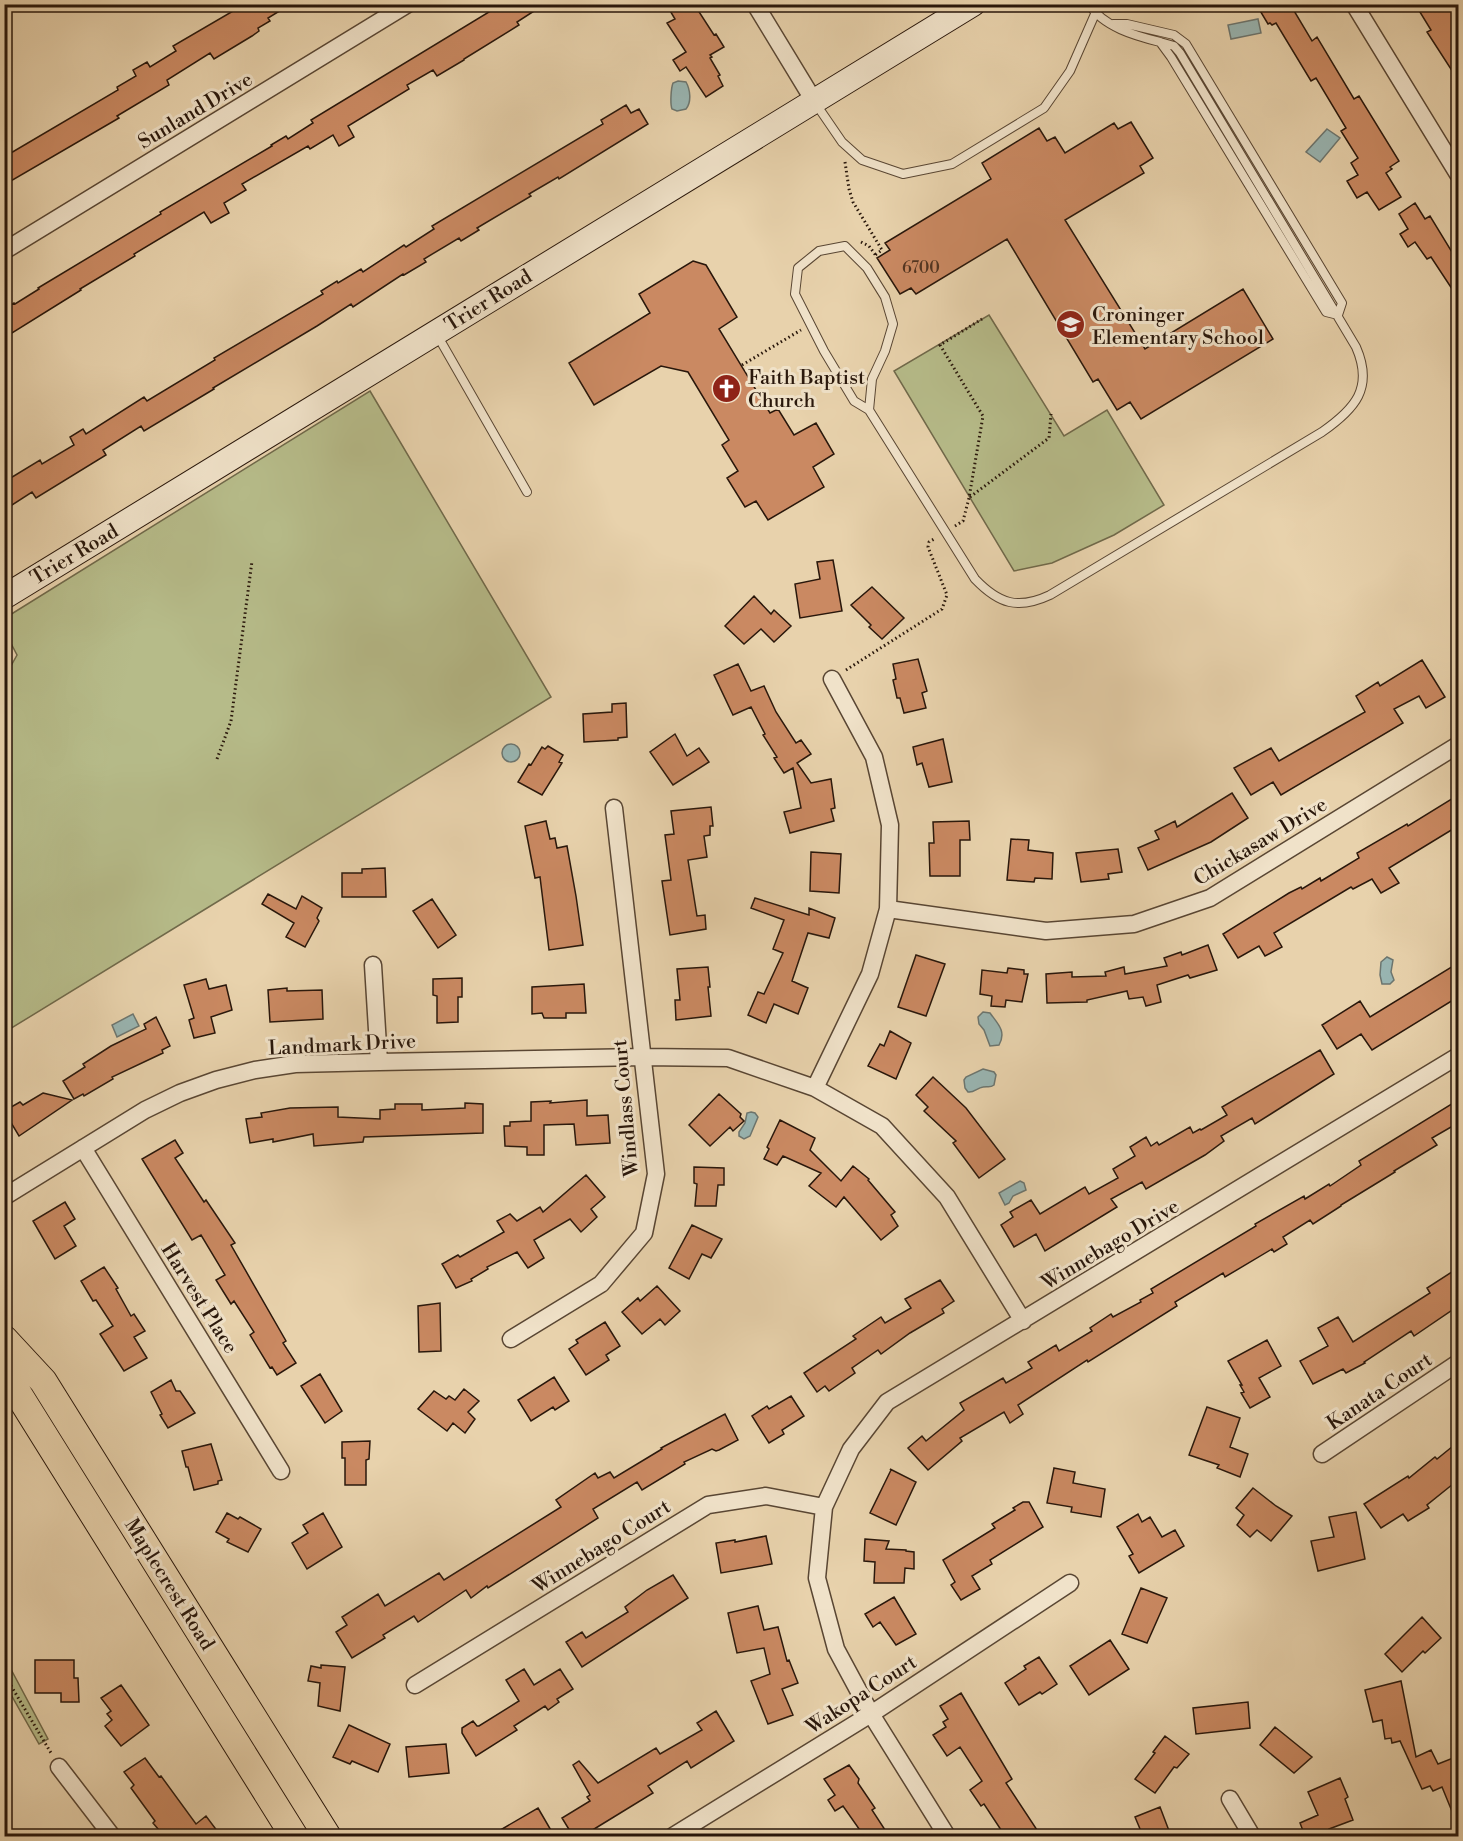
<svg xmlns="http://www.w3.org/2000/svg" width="1463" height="1841" font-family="'Libre Bodoni',serif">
<rect width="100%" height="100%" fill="#e8d2ac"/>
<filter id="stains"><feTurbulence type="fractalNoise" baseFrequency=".00333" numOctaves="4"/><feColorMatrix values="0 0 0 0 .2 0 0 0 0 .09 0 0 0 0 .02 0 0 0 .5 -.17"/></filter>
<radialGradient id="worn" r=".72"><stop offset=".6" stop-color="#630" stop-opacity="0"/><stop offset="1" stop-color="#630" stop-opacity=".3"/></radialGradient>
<!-- green -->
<path fill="#b6bb89" stroke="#70694a" stroke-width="1.5" d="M989,315L1064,436L1107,410L1164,505L1114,535L1052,563L1014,571L894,371Z
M370,391L551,697L5,1032L4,675L7,673L17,655L5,632V618Z
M5,1658L48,1739L39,1744L5,1684Z"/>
<!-- water -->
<path fill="#99b6b3" stroke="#6c7670" stroke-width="1.5" d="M1258,19L1261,33L1231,39L1228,25Z
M678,81L686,82C690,89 692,102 686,109L677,111L672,109C670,104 671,88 673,83Z
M1327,129L1340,138L1320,162L1306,152Z
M502 753a9 9 0 1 1 18 0a9 9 0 1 1-18 0Z
M1387,957L1393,960L1391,972L1394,980L1390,984H1382L1380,975L1381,962Z
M983,1012L990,1013C997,1023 1007,1031 999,1045L990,1046L984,1030L979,1024L978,1017Z
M133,1014L139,1026L117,1037L112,1025Z
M983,1069L994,1072L996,1075L994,1085C990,1088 988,1086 983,1087C977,1088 974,1093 968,1092L965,1088L964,1080L966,1077Z
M751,1112L755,1113L758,1117L750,1136L744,1139L739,1136V1132L745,1123L747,1113Z
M1020,1181L1024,1183L1026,1190L1013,1196L1009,1203L1005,1205L999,1193Z"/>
<!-- building -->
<path fill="#ca8962" stroke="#29170b" stroke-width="1.5" d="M245,4H291L268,18L270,21L258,28L259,31L252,36L214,59L210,53L167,80L169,85L117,116L119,118L4,185V157L118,90L117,87L136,76L133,70L147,62L150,67L176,51L173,46Z
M502,4H545L517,22L519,25L464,59V60L437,76L433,70L407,85L409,89L348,126L354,137L339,146L333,135L310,149L308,146L242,184L246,190L224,203L229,213L211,223L204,212L134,254L135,256L80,289L81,290L4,338V309L14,303L15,304L39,289L38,288L161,214L160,212L272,146L271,145L286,136L288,139L313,123L311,120Z
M666,4H694L714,35L716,34L724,47L710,55L712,57L710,58L720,75L718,76L723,86L706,97L686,67L680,71L673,60L686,52L667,23L675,19Z
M1256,4H1290L1312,41L1317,37L1354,99L1359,96L1399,161L1390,167L1392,169L1386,173L1401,197L1379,210L1367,192L1357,198L1347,181L1358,175L1351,163L1358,158L1341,131L1346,128L1316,78L1311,81L1276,23L1272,25L1270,23L1268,24Z
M1415,4H1458V80L1427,32L1431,30Z
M626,105L631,113L639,109L648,124L559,179L558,177L529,194L531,196L477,228L479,230L461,241L459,238L424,259L426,262L404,275L403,274L353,307L351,304L317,326L213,388L214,389L144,431L141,426L103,450L106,455L36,498L32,492L9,507L4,499V482L40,460L42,464L74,445L70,437L83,429L86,434L144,397L147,401L215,360L214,358L323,294L321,291L337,281L338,283L361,269L363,272L404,245L406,247L434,229L432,226L603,124L601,120Z
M1131,122L1153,158L1140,166L1144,173L1065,220L1145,349L1243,289L1273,339L1141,419L1130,402L1117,410L1098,379L1093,382L1007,239L916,294L911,288L900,294L877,258L890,250L885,243L991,179L982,163L1039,128L1047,141L1055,137L1065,153L1114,123L1118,129Z
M1415,203L1425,219L1430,216L1458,262V298L1431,257L1427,259L1415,242L1408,247L1400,234L1408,229L1399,214Z
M693,261L706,265L737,317L719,329L770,413L778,409L794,435L816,423L834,454L813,467L824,487L768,520L756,501L745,507L727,478L738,471L722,445L729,440L688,372L661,366L594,405L569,363L650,313L639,294Z
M833,560L842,611L800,618L795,584L820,579L817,562Z
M872,587L904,618L882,639L869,627L871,625L851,605Z
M754,596L771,614L774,610L791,626L774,642L761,629L744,644L725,626Z
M918,659L927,691L922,693L926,708L904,713L900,698H897L893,680L896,679L893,664Z
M1422,660L1445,697L1426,708L1419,696L1394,709L1403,723L1281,795L1273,782L1251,795L1234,768L1271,748L1279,761L1335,729L1365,712L1356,696L1378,682L1380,686Z
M738,664L751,691L764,686L776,712L796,743L801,740L811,754L797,763L811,783L831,779L835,808L831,809L834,821L790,833L784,812L801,808L793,768L784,773L774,758L777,757L763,735L765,734L751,707L733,715L714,675Z
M626,703L627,737L618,738V740L584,742L583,714L612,712V704Z
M675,734L687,756L699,748L709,762L673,785L650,752Z
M943,739L952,782L929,787L922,763L917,765L913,747Z
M548,746L563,755L559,762L562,763L542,795L518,782L529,764L531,765L542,747L545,749Z
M1232,793L1248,818L1211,842L1148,870L1138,848L1159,839L1155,831L1175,821L1177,827Z
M1458,795V826L1389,868L1399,883L1381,893L1372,879L1353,889L1351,887L1274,933L1282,947L1265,956L1259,946L1238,958L1223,934L1289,893L1301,887L1302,889L1320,878L1321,881L1359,858L1357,853L1407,824L1408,826Z
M711,807L713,826H710V835L704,836L707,857L688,860L697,916L705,915L706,929L670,935L662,881L671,880L665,835L674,834L671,811Z
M546,821L550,839L555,838L557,848L567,846L576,896L583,945L549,950L540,877L535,878L525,826Z
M969,821L970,840H960V876H930L929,843H934L933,822Z
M1011,839L1029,840L1028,850L1053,853L1052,879L1035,878L1034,882L1007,880Z
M1118,849L1122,872L1108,874L1109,879L1081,882L1076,853Z
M811,852L841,854L839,893L810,891Z
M385,868L386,897H342V873H362V869Z
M268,894L296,909L302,896L322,908L317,918L319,921L305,947L286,937L294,923L262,904Z
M755,898L809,915V908L835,918L829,938L808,933L792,981L808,988L798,1014L774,1004L766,1023L748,1015L758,992L764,994L783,953L773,949L784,920L751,908Z
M432,899L456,935L438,948L413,911Z
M1208,945L1217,970L1190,978L1188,975L1157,985L1161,1002L1146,1006L1143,997L1129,999L1127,991L1087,1000V1002L1047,1003L1046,974L1072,972V977L1106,976L1105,972L1124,967L1125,974L1167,966L1164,958L1181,952L1182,955Z
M916,955L945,964L926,1016L898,1007Z
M1458,963V997L1372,1050L1361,1034L1337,1049L1322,1025L1360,1001L1370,1017Z
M708,967L710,987H708L711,1016L676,1020L675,1000H680L677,969Z
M1008,968L1024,970V974H1028L1022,1002L1006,1000L1005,1007L991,1006L992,996L980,994L982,970L1007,973Z
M462,978V997H458V1022L437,1023V996L433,995V979Z
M206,979L209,989L226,985L232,1010L211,1017L215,1033L194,1038L189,1020L194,1018L184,985Z
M584,984L586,1013H566V1018H544L542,1013L532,1014V987Z
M287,988V991L322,990L323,1019L270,1022L268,990Z
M156,1017L170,1046L162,1050L163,1053L112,1077L113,1079L84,1096L83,1094L74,1099L63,1081L85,1067L83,1064L111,1046L146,1029L144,1024Z
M890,1031L911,1043L896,1079L868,1066L880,1044L884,1046Z
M1320,1050L1334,1074L1255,1124L1252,1118L1221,1136L1224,1141L1205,1155L1146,1189L1142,1182L1111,1199L1117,1207L1045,1251L1036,1234L1014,1247L1001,1225L1013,1217L1010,1212L1031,1200L1040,1214L1085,1187L1089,1194L1118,1178L1113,1169L1135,1156L1130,1147L1146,1137L1151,1146L1157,1142L1159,1145L1190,1127L1193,1133L1200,1129L1201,1130L1227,1115L1222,1107Z
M933,1077L966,1108L1005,1159L979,1178L953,1143L956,1141L924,1111L928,1107L916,1095Z
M43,1093L72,1100L19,1136L4,1111L20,1102L23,1105Z
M719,1094L741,1114L740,1117L744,1121L733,1131L730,1127L710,1146L689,1125Z
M587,1100V1116L608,1115L610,1143L576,1145L574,1124L544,1125V1155H527V1147L505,1146L504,1126H510V1122L531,1121V1102L551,1101L550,1103Z
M1458,1100V1123L1432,1138L1437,1145L1394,1171L1395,1172L1341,1205V1206L1313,1224L1310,1220L1283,1237L1287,1244L1274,1252L1272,1249L1225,1277L1223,1273L1175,1302L1177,1306L1088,1362L1087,1360L1018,1405L1023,1414L1010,1423L1004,1412L960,1438L962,1441L928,1470L908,1448L922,1436L926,1441L964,1410L960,1403L1003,1378L1006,1383L1032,1368L1028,1362L1056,1345L1059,1351L1092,1331L1090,1328L1111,1314L1113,1317L1141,1302L1140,1300L1153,1293L1151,1289L1256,1226L1255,1224L1304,1196L1305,1199L1329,1184L1330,1186L1361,1165L1359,1161Z
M465,1103L483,1104V1133L364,1137L363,1142L314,1146L313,1134L273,1142V1139L250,1143L246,1119L262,1117L261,1113L290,1108L338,1107V1117L380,1119V1110L395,1109V1104H422V1110L465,1108Z
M780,1120L815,1138L810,1150L841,1181L853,1166L869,1179L868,1180L895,1212L891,1215L898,1226L881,1240L844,1197L836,1207L809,1186L821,1173L783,1156L777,1165L764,1159L769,1149L767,1147Z
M175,1140L183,1153L175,1158L204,1202L206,1200L235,1243L231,1245L286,1341L283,1343L296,1363L277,1375L272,1367L270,1368L250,1335L254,1332L234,1301L231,1304L216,1280L225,1275L201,1235L192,1240L142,1159Z
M694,1167L724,1168V1185H718L716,1206H695L697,1184L694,1183Z
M586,1175L605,1197L591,1209L597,1217L581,1232L570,1219L534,1240L544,1258L528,1268L517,1252L487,1267L488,1269L471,1279L472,1281L456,1288L442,1264L458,1255L460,1257L504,1232L497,1221L510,1214L517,1221L540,1207L543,1212Z
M65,1202L75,1219L64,1226L76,1246L55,1259L33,1221Z
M692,1225L722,1239L711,1258L702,1254L689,1279L669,1268Z
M104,1267L118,1288L116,1289L131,1316L134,1314L145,1331L134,1337L147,1358L124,1371L100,1334L113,1326L96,1300L93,1301L81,1281Z
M1458,1268V1306L1414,1336L1411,1331L1364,1362L1365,1363L1346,1373L1343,1369L1313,1384L1300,1361L1328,1346L1318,1328L1338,1317L1353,1342L1430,1293L1427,1288Z
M940,1280L954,1301L942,1309L944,1313L910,1333L881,1354L878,1350L852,1368L855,1373L829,1391L825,1386L817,1392L804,1373L856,1339L853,1336L881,1317L885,1323L911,1308L905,1299Z
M657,1286L680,1311L665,1325L660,1319L642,1334L622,1312L638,1298L640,1301Z
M440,1303L441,1351L419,1352L418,1306Z
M605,1322L620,1346L606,1355L609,1360L586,1375L569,1349L578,1343L576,1340Z
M1267,1340L1281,1366L1259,1378L1270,1397L1250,1408L1241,1393L1244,1392L1240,1385H1242L1228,1361Z
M320,1374L342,1411L325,1423L301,1386Z
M554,1377L569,1401L555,1410L553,1407L531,1421L518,1400Z
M171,1380L176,1391H180L195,1413L168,1428L160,1415L162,1414L151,1392Z
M464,1389L479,1401L468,1412L475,1419L465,1433L453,1423L447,1431L418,1409L434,1391L446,1399L449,1396L455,1400Z
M791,1396L804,1416L782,1430L784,1434L769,1443L752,1416L767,1406L769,1409Z
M1207,1407L1240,1418L1230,1447L1248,1454L1240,1477L1217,1468L1219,1465L1189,1455Z
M725,1414L738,1440L719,1450L716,1451L712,1449L684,1462L685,1464L642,1490L637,1482L593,1509L598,1518L488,1588L487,1586L471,1598L466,1590L418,1622L414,1616L383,1635L385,1638L352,1658L336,1632L347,1625L342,1617L378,1594L385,1606L439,1573L444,1580L561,1507L556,1500L595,1473L598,1478L610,1472L614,1478L662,1449L661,1448Z
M370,1441L369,1459L366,1460V1485H345V1458H342V1442Z
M1458,1442V1480L1427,1505L1429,1508L1408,1521L1403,1514L1381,1528L1364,1504L1408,1476L1409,1478L1435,1457L1437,1459Z
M211,1444L222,1480L218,1481V1484L194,1490L188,1467H186L182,1451Z
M1054,1468L1075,1472L1073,1483L1105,1489L1101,1517L1071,1512L1072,1507L1047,1503Z
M890,1469L916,1482L896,1525L870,1513L891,1470Z
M1253,1488L1276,1506L1292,1516L1271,1541L1257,1530L1250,1537L1237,1525L1244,1515L1236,1508Z
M1023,1502H1029L1043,1527L990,1560L992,1564L972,1576L980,1589L961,1600L951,1585L955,1582L943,1560L995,1528L992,1524L1015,1510L1013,1508Z
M1356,1512L1365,1559L1318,1571L1311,1541L1334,1537L1329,1517Z
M227,1513L238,1519L240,1517L261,1529L248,1552L227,1542L229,1539L216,1532Z
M323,1513L342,1547L307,1569L292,1543L308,1533L303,1525Z
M1138,1514L1142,1522L1150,1517L1162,1537L1175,1530L1184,1546L1139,1573L1129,1556L1133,1554L1117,1527Z
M766,1536L772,1564L721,1573L716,1543L735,1540V1542Z
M865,1539L889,1541L886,1549L906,1550V1551L914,1552V1569L905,1568L904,1583H874L875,1562L864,1561Z
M673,1575L688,1598L582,1667L566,1642L582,1632L586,1638L628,1612L625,1607L647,1590Z
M1141,1588L1167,1598L1147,1643L1122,1634Z
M894,1597L916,1634L896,1645L880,1622L873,1627L865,1614Z
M758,1606L764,1630L778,1627L787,1661L789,1660L798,1683L782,1689L793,1715L768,1724L751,1681L770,1674L764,1648L737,1653L728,1613Z
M1422,1617L1441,1638L1425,1653L1423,1651L1402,1672L1385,1654Z
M1110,1640L1129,1669L1089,1695L1070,1666Z
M1039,1657L1057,1684L1042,1694L1040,1692L1019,1705L1005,1683L1026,1669L1024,1666Z
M35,1660H74V1678H78L79,1702H61V1693H35Z
M321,1665L345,1667L340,1711L318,1706L320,1683L308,1681L311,1666L321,1668Z
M524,1669L534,1685L560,1669L573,1689L557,1699L559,1702L548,1710L545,1706L514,1726L517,1730L476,1756L462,1733V1728L473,1721L477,1726H479L519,1701L506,1680Z
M1401,1681L1416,1757L1431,1750L1438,1764L1458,1756V1826L1442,1787L1433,1791L1430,1786L1422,1789L1400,1741L1392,1743L1391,1738L1385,1739L1382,1720L1373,1722L1365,1690Z
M121,1685L149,1725L121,1746L105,1726L112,1720L107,1714L111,1711L101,1698Z
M961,1693L1012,1779L1006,1783L1041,1836H1005L984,1804L981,1806L970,1790L982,1781L960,1747L947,1756L933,1735L946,1727L943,1722L948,1719L940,1706Z
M1248,1702L1250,1728L1196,1734L1193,1708Z
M716,1711L734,1741L691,1768L687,1761L648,1786L653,1793L586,1834L585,1831L573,1836L562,1818L590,1801L587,1797L590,1795L573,1765L579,1761L598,1783L656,1748L660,1754L702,1730L697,1723Z
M349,1725L390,1744L378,1772L352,1761L350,1764L333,1757Z
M1275,1727L1312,1757L1294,1773L1260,1745Z
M1165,1736L1189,1754L1177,1768L1174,1767L1155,1793L1135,1779L1155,1753L1153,1752Z
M446,1744L449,1773L409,1777L406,1747Z
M145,1758L159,1777L161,1776L196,1824L206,1816L221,1836H164L153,1823L155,1821L131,1788L134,1785L124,1772Z
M849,1765L859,1779L858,1783L875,1808L872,1810L889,1836H864L843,1806L835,1811L828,1800L835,1795L824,1779Z
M1340,1778L1348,1797L1345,1799L1353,1820L1329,1829L1332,1836H1305L1300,1823L1318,1815L1308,1792Z
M1160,1807L1171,1836H1143L1135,1817Z
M538,1808L552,1832L545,1836H490Z"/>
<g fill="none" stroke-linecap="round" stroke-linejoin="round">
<defs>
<path id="lane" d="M1089,4C1103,27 1136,36 1160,42L1171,57L1326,312L1338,315
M1113,24H1127L1174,35L1186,44L1342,303L1338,315
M816,104L842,142L862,160L903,174L952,164L1044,108L1070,71L1095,14
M436,333L527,492
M869,410L854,401L824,351L795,294L798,268L819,251L845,246L867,268L885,297L893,324L885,351L872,379L869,410L975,579C999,604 1018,610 1050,595L1322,432C1355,409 1374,388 1356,347L1180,53L1174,46L1160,42"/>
<path id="street" d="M755,4L814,101
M1354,4L1458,174
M4,251L408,4
M888,909L1046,931L1134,924L1210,898L1458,745
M373,965L379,1062
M815,1088L870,974L888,909L890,825L874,757L832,679
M83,1148L281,1471
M4,1197L145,1110L180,1093L216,1080L255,1070L295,1064L379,1062L642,1057L728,1058L815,1088L882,1126L947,1197L1023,1321
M511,1339L601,1284L644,1233L656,1174L614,808
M1322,1454L1458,1363
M415,1685L708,1505L766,1496L824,1507
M59,1767L112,1836
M1230,1799L1252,1836
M673,1836L871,1714L1070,1583
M947,1836L871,1714L836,1649L817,1578L824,1507L851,1449L887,1402L1458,1056"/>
<path id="secondary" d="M4,597L973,4"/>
<path id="primary" d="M4,1339L43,1381L327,1836
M4,1359L17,1392L294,1836"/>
</defs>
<!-- lane casing -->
<use href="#lane" stroke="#594633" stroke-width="10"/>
<!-- street casing -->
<use href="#street" stroke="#594633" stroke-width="19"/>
<!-- secondary casing -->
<use href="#secondary" stroke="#29170b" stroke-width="26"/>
<!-- primary casing -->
<use href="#primary" stroke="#29170b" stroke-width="29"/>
<!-- path -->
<path stroke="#29170b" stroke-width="3" stroke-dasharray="1.5 3" stroke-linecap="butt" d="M845,162L849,189L853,202L882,250L875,255
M861,242L869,246L877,257
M742,365L801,330
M970,497L1049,438L1051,414
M955,526L963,521L969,498L983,416L940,345L982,319
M846,670L942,609L947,595L928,547L929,542L934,539
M217,759L231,721L252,561
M4,1674L51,1753"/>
<!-- lane -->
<use href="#lane" stroke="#f0e2c9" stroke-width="8"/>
<!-- street -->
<use href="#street" stroke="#f0e2c9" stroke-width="16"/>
<!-- secondary -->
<use href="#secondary" stroke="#f0e2c9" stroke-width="24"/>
<!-- primary -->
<use href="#primary" stroke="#e8d2ac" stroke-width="27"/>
</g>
<!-- icons -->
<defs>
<symbol id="school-disc" viewBox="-11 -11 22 22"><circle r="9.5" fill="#8f2418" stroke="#f0e2c9"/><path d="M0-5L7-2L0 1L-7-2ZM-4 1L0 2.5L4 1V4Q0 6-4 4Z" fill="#fff"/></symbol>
<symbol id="church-disc" viewBox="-11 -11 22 22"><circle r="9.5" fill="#8f2418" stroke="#f0e2c9"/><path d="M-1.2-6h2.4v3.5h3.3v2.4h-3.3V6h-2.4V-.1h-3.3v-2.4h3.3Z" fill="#fff"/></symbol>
</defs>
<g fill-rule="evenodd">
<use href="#school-disc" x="1054" y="308" width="33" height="33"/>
<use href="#church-disc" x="710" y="372" width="33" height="33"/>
</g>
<g text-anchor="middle" stroke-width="6" stroke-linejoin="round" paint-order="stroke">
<!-- number labels -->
<g font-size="16" fill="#513421">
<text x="921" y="273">6700</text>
</g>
<!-- street labels -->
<g font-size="20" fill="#29170b" stroke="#f0e2c9">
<text transform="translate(195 110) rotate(-31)" y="7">Sunland Drive</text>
<text transform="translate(488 300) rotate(-32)" y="7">Trier Road</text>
<text transform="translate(74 554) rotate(-31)" y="7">Trier Road</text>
<text transform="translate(1260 841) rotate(-31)" y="7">Chickasaw Drive</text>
<text transform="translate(342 1044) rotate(-3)" y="7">Landmark Drive</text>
<text transform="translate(625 1108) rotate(-95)" y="7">Windlass Court</text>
<text transform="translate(1110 1244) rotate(-31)" y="7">Winnebago Drive</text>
<text transform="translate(200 1298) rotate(58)" y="7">Harvest Place</text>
<text transform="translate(1379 1391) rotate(-34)" y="7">Kanata Court</text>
<text transform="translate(601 1546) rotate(-32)" y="7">Winnebago Court</text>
<text transform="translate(170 1584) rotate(58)" y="7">Maplecrest Road</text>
<text transform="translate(861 1694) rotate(-33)" y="7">Wakopa Court</text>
</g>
<!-- poi labels -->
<g font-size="20" fill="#29170b" stroke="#f0e2c9" text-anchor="start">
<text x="1092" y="321">Croninger<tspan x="1092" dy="23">Elementary School</tspan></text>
<text x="748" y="384">Faith Baptist<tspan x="748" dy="23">Church</tspan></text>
</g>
</g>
<!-- margin -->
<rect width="1463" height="1841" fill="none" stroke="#e8d2ac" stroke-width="24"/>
<rect x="6" y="6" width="1451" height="1829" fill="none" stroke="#29170b" stroke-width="3"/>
<rect x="12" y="12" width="1439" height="1817" fill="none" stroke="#29170b" stroke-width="1.5"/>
<rect width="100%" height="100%" filter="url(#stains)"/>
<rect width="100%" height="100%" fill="url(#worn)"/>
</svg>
